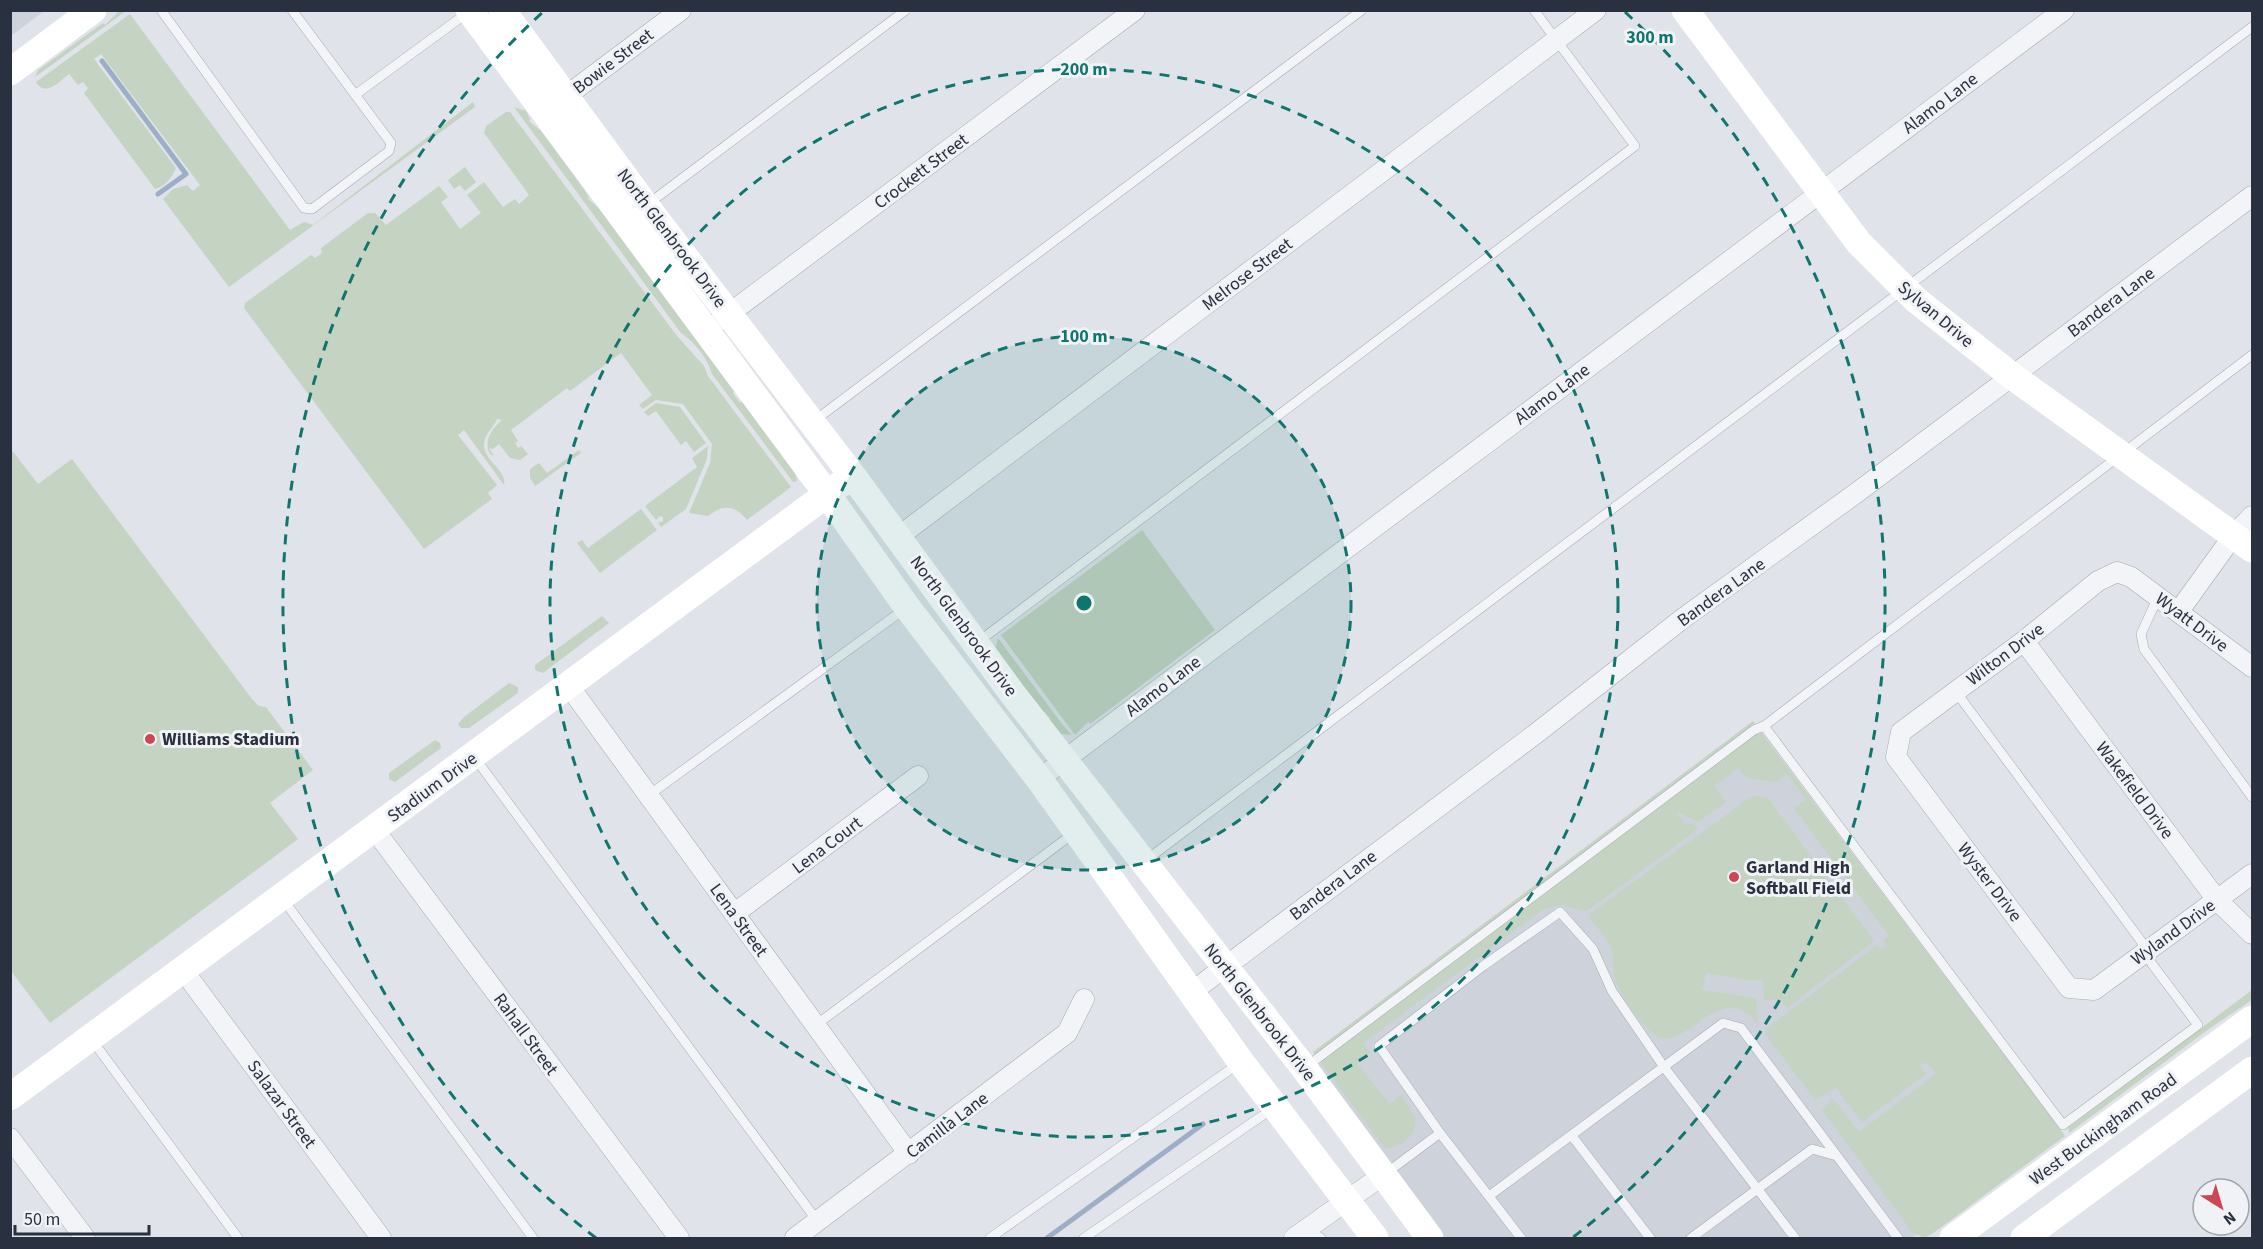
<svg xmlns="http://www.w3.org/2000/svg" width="2263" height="1249" font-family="'Source Sans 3',sans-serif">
<rect width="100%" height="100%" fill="#e0e3e9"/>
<!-- built -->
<path fill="#ced2db" d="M11,10H44V11L11,36Z
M1759,735L2064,1134L1912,1238H1442L1316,1067Z"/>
<!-- green -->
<path fill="#c5d3c2" d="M120,10L126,11L35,77L38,70L103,23L105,25Z
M130,14L290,230L304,222L313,225L473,102L475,107L229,287L163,199L173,189L187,185L193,191L200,185L101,54L94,59L176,168C173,176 165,187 155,189L84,93L88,88L83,82L78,85L69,74C60,81 45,98 36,82Z
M514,107L526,111L530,119L529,121L541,131L583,188L589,197L587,198L599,208L734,391L733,393L740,403L742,401L795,472L797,481L793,482L712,374C707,358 695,342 681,333Z
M506,112H510L677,336L704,366L708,376L791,487L747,520C735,505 723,504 708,516L689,513L710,463L712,444L683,404L656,400L643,409L639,405L652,395L621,353L570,391L567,388L511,430L518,441L515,443L518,448L521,446L528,454L520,460L510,458L499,444L493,449L489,448L494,456L490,454C483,440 492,429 502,420L497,419C494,427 485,433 484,444C483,460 507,470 504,485L464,430L458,435L497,485L488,493L492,499L424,549L244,308L245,303L311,255L315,258L322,253L321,248L368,213H375L386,225L439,186L448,197L441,202L460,229L481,213L467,195L484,182L503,207L515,199L519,204L529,195L484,133L486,126Z
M465,167L476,182L465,191L460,185L454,189L448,180Z
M656,403L680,407L706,443L694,452L686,441L681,445L656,411L648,416L644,412Z
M708,446L707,459L686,509L661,527L658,523L663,521V517L660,516L656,520L645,506L697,467L692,458Z
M11,449L38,484L72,459L252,699L259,706L266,707L313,770L270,803L298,839L50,1023L11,971Z
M579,450L581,453L535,486L530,478V469L539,463L547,473Z
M641,509L657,530L600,573L577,543L582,540L588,548Z
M1142,530L1215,630L1090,724L1088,722L1075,735L1001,635Z
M602,616L609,623L543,673L535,670V665Z
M998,638L1062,724L1072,735L1060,734L1048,721L1050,718L1045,712L1043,713L995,649Z
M509,683L518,687V693L469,728H461L458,724L464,717Z
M1753,721L2065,1136L1932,1234L1924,1238L1912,1232L1822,1110L1833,1098L1859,1132L1936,1074L1926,1062L1920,1066L1926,1074L1862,1122L1836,1088L1815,1100L1766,1035L1767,1028L1877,945L1881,949L1887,945L1883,940L1889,936L1794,808L1806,799L1787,774L1776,782L1747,778L1739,768L1714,786L1726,802L1698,822L1676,811L1685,824H1694L1698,829L1587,911L1560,905L1544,909L1363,1043L1370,1053L1357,1063L1389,1104L1401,1095C1406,1102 1412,1109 1414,1116C1420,1133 1401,1149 1385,1148L1313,1052Z
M435,740L440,743L441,748L395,782L389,779V773Z
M1752,796L1767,797L1874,941L1787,1008L1781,1000H1764L1763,980H1745L1706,973L1702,990L1756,998L1758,1024C1720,977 1687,1052 1656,1036C1644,1029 1617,990 1614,976C1612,966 1615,955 1610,945C1605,936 1597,927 1590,919L1591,913Z
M2252,990V1000L2213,1026L2069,1133L2068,1128Z"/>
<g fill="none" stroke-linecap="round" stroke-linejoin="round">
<!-- stream -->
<path stroke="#9caec8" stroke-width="5" d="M102,61L186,174L158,194
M1047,1238L1203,1124"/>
<defs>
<path id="lane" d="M161,10L304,208L312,209L389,151L391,143L292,10
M355,95L467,13
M648,204L906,10
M814,421L1362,10
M2158,597L2141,634L2144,649L2252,797
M978,642L1635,146L1534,10
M1764,726L2063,1125L2198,1025L2152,964L2141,941L1956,692
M475,758L818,1222
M649,795L906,608
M1145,861L2252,27
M282,898L533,1238
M816,1025L1074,833
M92,1040L238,1238
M1306,1067L1754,730L1764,726L2252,355
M1440,1133L1379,1046L1483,966L1560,912L1593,949L1612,991L1664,1067L1795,1238
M1572,1136L1650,1238
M1385,1174L1440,1133L1521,1238
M1489,1196L1723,1023L1741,1028L1837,1156
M1307,1229L1321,1238
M990,1238L1238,1064
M1084,1238L1272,1109
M1691,1238L1812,1149L1837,1156L1898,1238"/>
<path id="street" d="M557,103L681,10
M718,322L1135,10
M898,537L1596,10
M2179,611L2233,536L2252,516
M2024,641L2217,900L2252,934
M2252,667L2131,577L2117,572L2098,581L2024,641L1901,732L1896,757L2069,988L2094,990L2252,874
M569,686L909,1154
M1039,779L2064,10
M374,829L679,1238
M735,913L918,776
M183,970L381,1238
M1193,991L1538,732L1682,619L1859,491L2252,196
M10,1138L85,1238
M795,1238L1067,1033L1084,999
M1294,1238L1383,1175"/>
</defs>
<!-- lane casing -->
<use href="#lane" stroke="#a5aab3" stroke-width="10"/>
<!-- street casing -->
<use href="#street" stroke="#a5aab3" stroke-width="21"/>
<!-- lane -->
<use href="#lane" stroke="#f3f4f7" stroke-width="9"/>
<!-- street -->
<use href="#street" stroke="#f3f4f7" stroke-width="20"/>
<!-- secondary -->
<path stroke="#fff" stroke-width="27" d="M469,10L827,494L907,607L1039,779L1241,1062L1375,1238
M502,10L646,206L852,475L1012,693L1304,1068L1430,1238
M1685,10L1859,243L1916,300L2012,376L2252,549
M10,72L93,10
M10,1097L842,483
M1953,1238L2252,1019
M2024,1238L2252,1070"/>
</g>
<!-- distance rings -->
<circle cx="1084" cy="603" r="267" fill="#0f766e" fill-opacity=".12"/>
<g fill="none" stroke="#0f766e" stroke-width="3" stroke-dasharray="10 8">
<circle cx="1084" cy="603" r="267"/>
<circle cx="1084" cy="603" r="534"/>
<path d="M596 1238A801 801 0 0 1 543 12M1625 12A801 801 0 0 1 1572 1238"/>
</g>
<!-- markers -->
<g fill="#cc4751" stroke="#f0f2f6" stroke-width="2">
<circle cx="150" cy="739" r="6"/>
<circle cx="1734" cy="877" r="6"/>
</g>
<g text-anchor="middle" stroke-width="6" stroke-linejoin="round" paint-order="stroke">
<!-- street labels -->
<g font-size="18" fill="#293040" stroke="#f0f2f6">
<text transform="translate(613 61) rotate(-37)" y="6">Bowie Street</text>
<text transform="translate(1940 103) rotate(-37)" y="6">Alamo Lane</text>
<text transform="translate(921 171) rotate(-37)" y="6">Crockett Street</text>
<text transform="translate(672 238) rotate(53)" y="6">North Glenbrook Drive</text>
<text transform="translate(1247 274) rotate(-37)" y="6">Melrose Street</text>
<text transform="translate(2111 302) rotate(-37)" y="6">Bandera Lane</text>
<text transform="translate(1936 314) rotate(40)" y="6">Sylvan Drive</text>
<text transform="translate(1552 394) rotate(-37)" y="6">Alamo Lane</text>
<text transform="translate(1721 592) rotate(-36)" y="6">Bandera Lane</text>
<text transform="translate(2192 622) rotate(37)" y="6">Wyatt Drive</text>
<text transform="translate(964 626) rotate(54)" y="6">North Glenbrook Drive</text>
<text transform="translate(2005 654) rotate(-37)" y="6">Wilton Drive</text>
<text transform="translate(1163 686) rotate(-37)" y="6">Alamo Lane</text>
<text transform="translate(432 787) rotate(-36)" y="6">Stadium Drive</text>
<text transform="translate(2135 790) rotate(53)" y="6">Wakefield Drive</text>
<text transform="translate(827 845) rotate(-37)" y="6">Lena Court</text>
<text transform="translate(1990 882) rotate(53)" y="6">Wyster Drive</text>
<text transform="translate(1333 885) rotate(-37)" y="6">Bandera Lane</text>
<text transform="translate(739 920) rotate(54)" y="6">Lena Street</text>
<text transform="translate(2173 932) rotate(-36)" y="6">Wyland Drive</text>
<text transform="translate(1260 1012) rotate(52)" y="6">North Glenbrook Drive</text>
<text transform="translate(526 1034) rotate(54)" y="6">Rahall Street</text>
<text transform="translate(282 1104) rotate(54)" y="6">Salazar Street</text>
<text transform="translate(947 1125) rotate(-37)" y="6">Camilla Lane</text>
<text transform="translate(2103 1129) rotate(-36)" y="6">West Buckingham Road</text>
</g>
<!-- poi labels -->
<g font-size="18" font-weight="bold" fill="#293040" stroke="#f0f2f6" text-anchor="start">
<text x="162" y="745">Williams Stadium</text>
<text x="1746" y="873">Garland High<tspan x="1746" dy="21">Softball Field</tspan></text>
</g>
</g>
<circle cx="1084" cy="603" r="9" fill="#0f766e" stroke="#f0f2f6" stroke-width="3"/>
<g font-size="18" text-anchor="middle" font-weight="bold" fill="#0f766e" stroke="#f0f2f6" stroke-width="6" stroke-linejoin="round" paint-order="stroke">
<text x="1650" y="43">300 m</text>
<text x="1084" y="75">200 m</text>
<text x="1084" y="342">100 m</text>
</g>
<!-- border -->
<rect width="2263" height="1249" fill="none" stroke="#293040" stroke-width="24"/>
<!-- north arrow -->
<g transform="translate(2221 1207) rotate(143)"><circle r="28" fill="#f0f2f6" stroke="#a0a4ad" stroke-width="1.5"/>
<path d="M0-4.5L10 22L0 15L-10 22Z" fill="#cc4751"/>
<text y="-9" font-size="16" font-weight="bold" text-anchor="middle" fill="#293040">N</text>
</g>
<!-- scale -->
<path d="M15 1225v9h134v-9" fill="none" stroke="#293040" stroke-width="3"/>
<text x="24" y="1225" font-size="18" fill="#293040" stroke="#f0f2f6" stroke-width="4.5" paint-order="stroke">50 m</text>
</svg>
